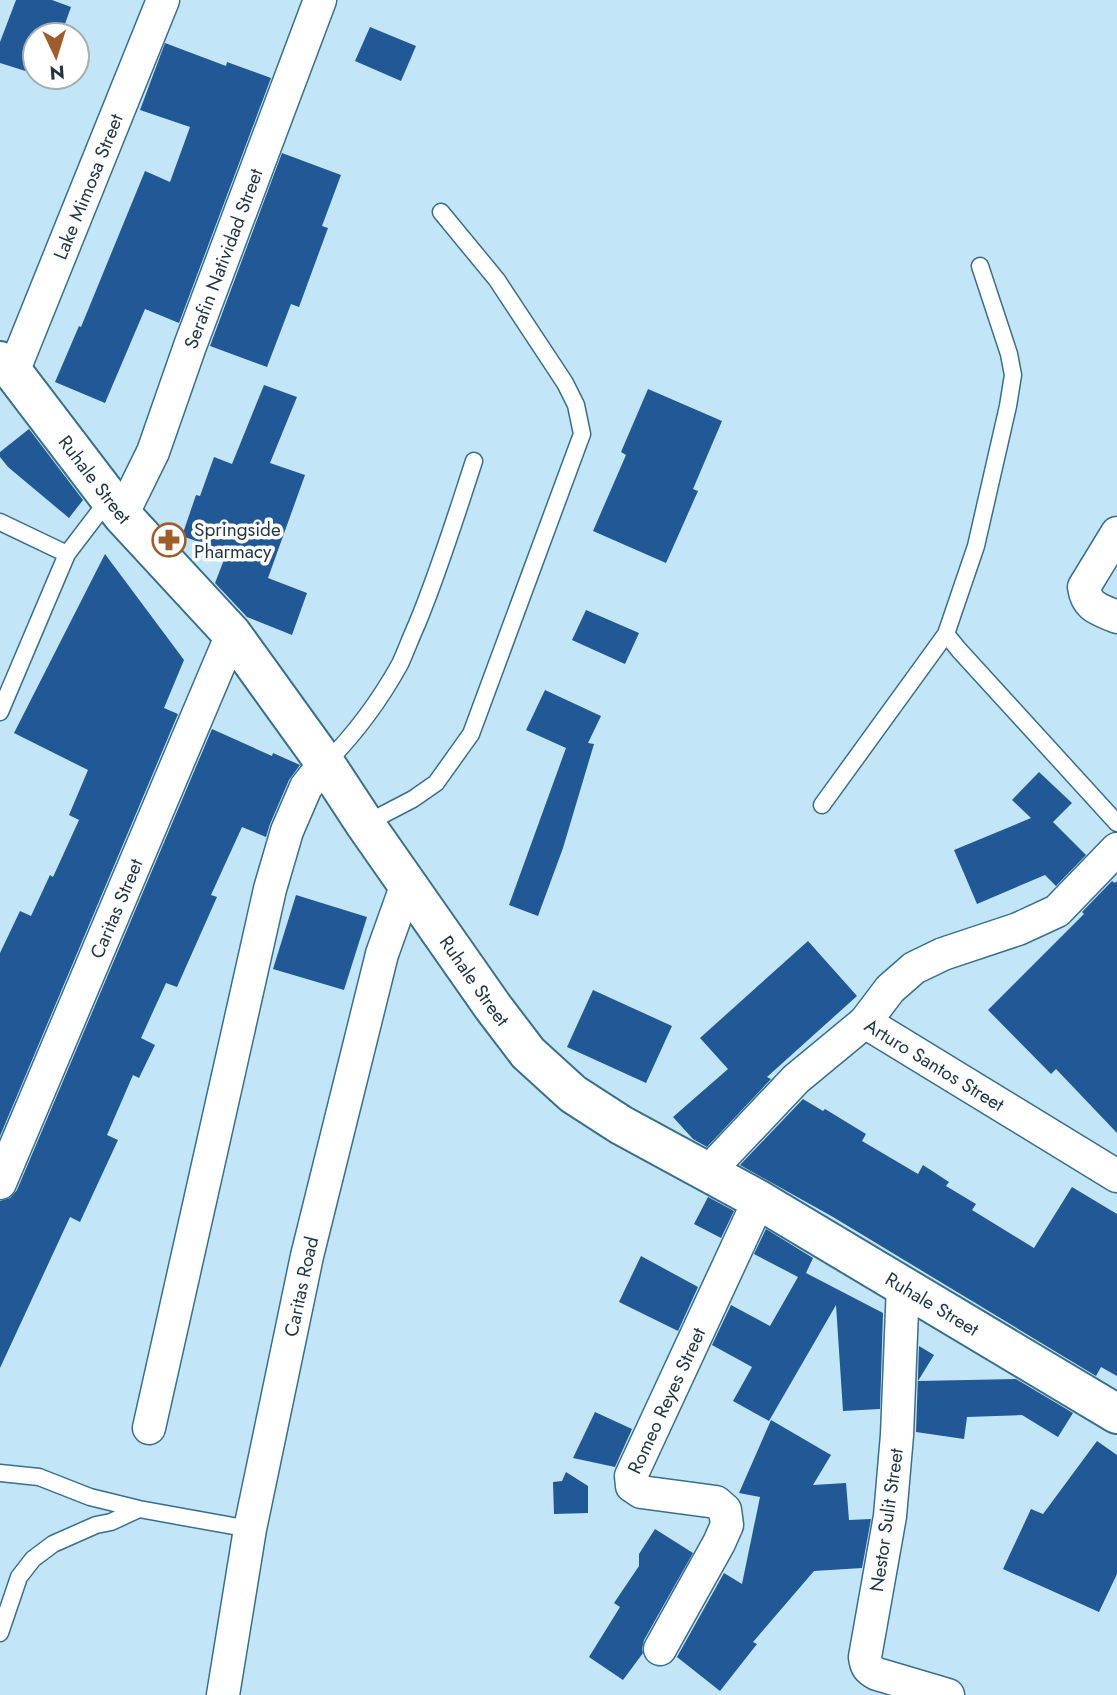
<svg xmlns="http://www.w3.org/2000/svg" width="1117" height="1695" font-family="Jost,sans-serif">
<rect width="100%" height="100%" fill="#c3e5f8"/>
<!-- building -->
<path fill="#215896" d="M16,0H52L71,7L61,35H35V74L0,63V42Z
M370,27L416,46L401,81L355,61Z
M165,43L226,66L227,62L271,78L179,323L145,309L105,403L55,382L79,326L81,327L145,171L170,182L190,127L140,110Z
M282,153L341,175L322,226L328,228L299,307L291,304L267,367L210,346Z
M264,385L297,397L270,463L305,475L268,578L307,593L292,635L247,617L215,583L227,552L182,536L196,495L200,496L214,457L232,464Z
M648,389L722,421L693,489L698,491L666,563L593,531L626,455L621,452Z
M29,429L83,500L69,518L8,467L0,457V452Z
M105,554L184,660L164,708L178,714L0,1136V953L20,911L31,916L50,875L53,877L79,820L69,815L88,770L14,733Z
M586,610L639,633L625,664L572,640Z
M545,690L601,716L588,743L594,744L563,848L538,916L509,905L566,748L526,730Z
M212,729L272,756L273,753L300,765L289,780L270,824L266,837L242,827L211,895L217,897L177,987L166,983L141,1038L155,1045L139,1078L133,1075L107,1135L118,1140L80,1222L70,1217L0,1368V1201L10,1198L17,1190Z
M1039,772L1072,803L1053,822L1086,855L1056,886L1045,875L977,904L954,850L1031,818L1012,800Z
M1112,881L1115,883L1117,881V1133L1056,1069L1051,1074L988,1010L1084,914L1082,912Z
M296,895L367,917L344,990L273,969Z
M808,941L857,996L767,1077L771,1079L707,1147L693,1139L673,1117L728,1069L700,1038Z
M593,990L672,1026L646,1083L567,1047Z
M803,1099L823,1111L825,1109L866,1134L862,1141L918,1174L923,1165L949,1182L946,1186L976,1204L972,1210L1034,1248L1072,1187L1117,1214V1376L1101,1367L1096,1376L833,1217L740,1165Z
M708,1197L734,1211L721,1238L694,1224Z
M766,1229L813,1258L806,1273L883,1313L880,1409L843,1411L836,1305L769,1421L733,1401L752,1367L712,1345L731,1305L770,1326L798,1277L754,1254Z
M641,1256L698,1287L678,1331L619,1302Z
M919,1346L934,1355L918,1381L1016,1379L1073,1413L1058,1437L1022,1415L967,1417L964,1439L916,1432Z
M595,1412L632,1429L615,1467L573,1458Z
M771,1420L831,1455L813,1485L846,1483L849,1520L871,1519L862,1568L814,1571L753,1642L757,1644L720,1691L677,1657L724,1573L742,1584L760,1497L739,1493Z
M1097,1441L1117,1455V1574L1099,1612L1003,1569L1031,1509L1043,1514Z
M566,1472L588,1486V1513L554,1514L553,1482L562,1481Z
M655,1529L693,1553L644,1640L642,1649L643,1653L623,1680L589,1657L620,1607L614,1603L639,1566V1554Z"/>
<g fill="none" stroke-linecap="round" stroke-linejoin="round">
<defs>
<path id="service" d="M980,266L1009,354L1013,375L1008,406L976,546L946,634L959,650L1117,823
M0,522L67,554
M0,712L67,554L109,499
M326,763C355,734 380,700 400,664C406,651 411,637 417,624C439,571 456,516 474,461
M822,805L946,634
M365,824L413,799L436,783L471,734L582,434L576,405L565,383L497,280L441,212
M0,1473L39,1477L90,1497L139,1509L250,1529
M0,1633L19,1577L33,1559L53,1544L96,1525L111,1522L139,1509"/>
<g id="minor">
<path id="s1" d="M13,372L163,0"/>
<path id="s2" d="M122,515L153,452L190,346L320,0"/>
<path d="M1117,533L1084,587C1087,608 1099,609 1117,617"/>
<path d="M865,1022L890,989L914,968L943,954L1018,929L1057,911L1117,849"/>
<path id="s3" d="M708,1172L796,1079L865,1022L1117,1176"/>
<path id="s4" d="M0,1183L232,634"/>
<path d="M903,1285L897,1435L890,1516L865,1657C866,1667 869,1670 877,1674L948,1695"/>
<path d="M149,1428L270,889L287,831L306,787L325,763"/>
<path id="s5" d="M660,1649L719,1543L727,1525L725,1510L716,1502L641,1492L632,1486L631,1476L759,1200"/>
<path id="s6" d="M223,1695L250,1529L307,1256L382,954L407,884"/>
</g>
<g id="tertiary">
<path id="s7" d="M0,361L13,372L122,515L232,634L325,763L365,824L493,1007L528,1053L573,1094L621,1125L759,1200L1117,1414"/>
</g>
</defs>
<!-- service casing -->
<use href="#service" stroke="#386f8c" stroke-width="19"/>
<!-- minor casing -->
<use href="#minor" stroke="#386f8c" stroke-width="35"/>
<!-- tertiary casing -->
<use href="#tertiary" stroke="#386f8c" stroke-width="42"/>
<!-- service -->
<use href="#service" stroke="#fff" stroke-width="16"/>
<!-- minor -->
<use href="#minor" stroke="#fff" stroke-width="32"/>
<!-- tertiary -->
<use href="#tertiary" stroke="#fff" stroke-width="38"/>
</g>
<!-- icons -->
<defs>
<symbol id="pharmacy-ring" viewBox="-11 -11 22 22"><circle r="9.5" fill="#fff" stroke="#a05d2c" stroke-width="1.5"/><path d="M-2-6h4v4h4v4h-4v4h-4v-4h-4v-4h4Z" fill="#a05d2c"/></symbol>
</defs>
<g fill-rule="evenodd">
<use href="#pharmacy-ring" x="150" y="521" width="38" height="38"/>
</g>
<g text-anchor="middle" stroke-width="7" stroke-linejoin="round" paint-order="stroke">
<!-- street labels -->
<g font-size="19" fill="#1e3542" stroke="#fff">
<text dy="7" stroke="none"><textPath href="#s1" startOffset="200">Lake Mimosa Street</textPath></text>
<text dy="7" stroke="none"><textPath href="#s2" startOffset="276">Serafin Natividad Street</textPath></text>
<text dy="7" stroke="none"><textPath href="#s7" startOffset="152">Ruhale Street</textPath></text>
<text dy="7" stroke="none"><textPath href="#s4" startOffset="298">Caritas Street</textPath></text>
<text dy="7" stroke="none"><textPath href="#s7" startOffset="782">Ruhale Street</textPath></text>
<text dy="7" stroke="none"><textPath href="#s3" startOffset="299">Arturo Santos Street</textPath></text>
<text dy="7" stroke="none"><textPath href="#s6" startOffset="416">Caritas Road</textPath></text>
<text dy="7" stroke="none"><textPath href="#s7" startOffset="1349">Ruhale Street</textPath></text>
<text dy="7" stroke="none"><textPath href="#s5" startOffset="348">Romeo Reyes Street</textPath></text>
<text transform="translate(886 1520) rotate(-82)" y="7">Nestor Sulit Street</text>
</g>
<!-- poi labels -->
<g font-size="19" fill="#1e3542" stroke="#fff" text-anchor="start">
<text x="194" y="536">Springside<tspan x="194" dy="22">Pharmacy</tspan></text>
</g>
</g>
<!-- north arrow -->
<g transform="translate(56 56) rotate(176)"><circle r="33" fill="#ffffff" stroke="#a5aeb3" stroke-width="2"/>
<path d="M0-5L12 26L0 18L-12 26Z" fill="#a05d2c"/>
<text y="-10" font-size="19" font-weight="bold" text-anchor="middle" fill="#1e3542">N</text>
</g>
</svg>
